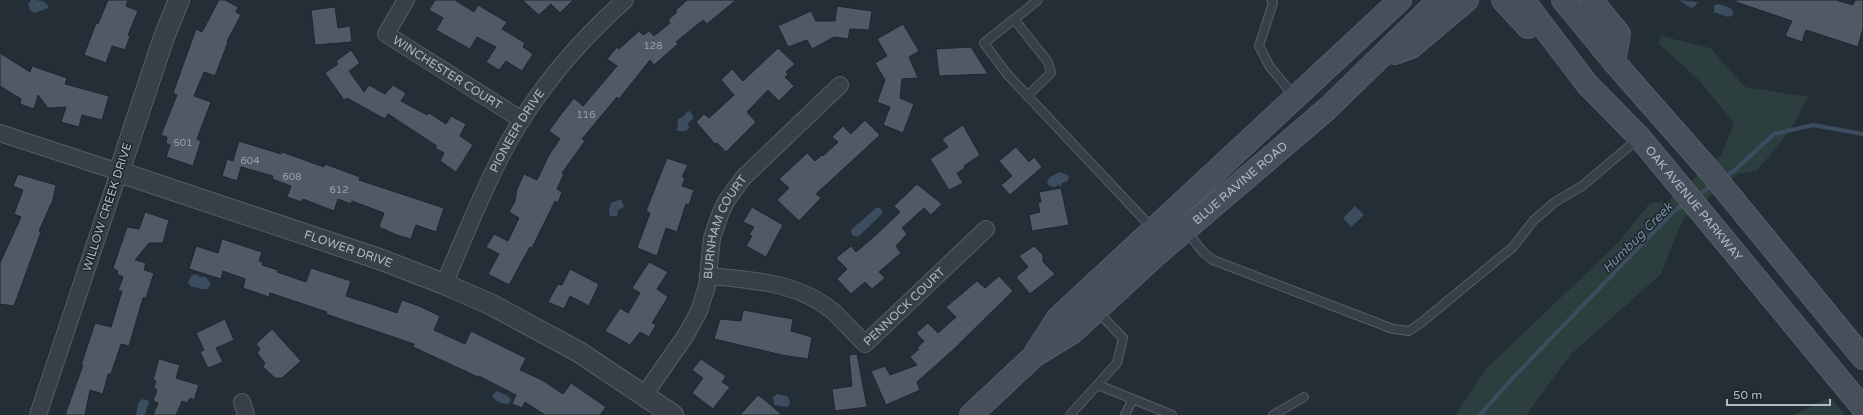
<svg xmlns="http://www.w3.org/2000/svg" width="1863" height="415" font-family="'Varela Round',sans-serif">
<rect width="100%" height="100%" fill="#242e37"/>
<!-- green -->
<path fill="#2c3f3e" d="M1661,36L1710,48L1745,87L1808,97L1791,129L1757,171L1738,174L1683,219L1661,274L1570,355L1526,415H1455L1486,369L1615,246L1650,203L1667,202L1722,154L1734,123L1698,79L1659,44Z
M1830,397L1845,415H1794Z"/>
<!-- water -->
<path fill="#3b4d5f" d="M31,0C39,0 46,0 49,8L34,13L30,10L28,4Z
M1679,0L1698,2L1695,6L1691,8Z
M1719,4L1728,7L1733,11V15L1728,17L1714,12V5Z
M690,111L694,118L688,123L689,128L686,131H677L678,119L684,116L687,112Z
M1060,172L1069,176L1068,181L1062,183L1061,187L1058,184L1056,187L1049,186L1047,182L1050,177Z
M621,199L624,207L618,210L617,216H610L609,210L611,203Z
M1355,206L1364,215L1351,227L1343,218Z
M876,208H880L883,213L858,237L852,235L851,230Z
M196,274L200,277H206L211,284L207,289H202L190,286L188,282L192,275Z
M497,391L508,396L511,400L508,404C502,403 495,403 492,395Z
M777,394L787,396L790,401L789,405L787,407L774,405L773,397Z
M142,399L149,401L145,415H136L138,404Z"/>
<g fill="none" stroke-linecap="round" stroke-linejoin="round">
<!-- stream -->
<path stroke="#3b4d5f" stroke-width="4" d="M1723,178L1735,170L1774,134L1813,125L1863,134
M1697,196L1713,185
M1480,415L1509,382L1674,211L1686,203"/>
</g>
<!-- building -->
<path fill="#4f5a66" stroke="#1f272f" d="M108,0H128L126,6L138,11L128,35L130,36L125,50L112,46L106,63L84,55L96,23L98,24Z
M219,0H225L238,7L236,12L241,15L227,41L228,42L215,76L204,72L194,96L211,102L197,139L201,141L193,166L166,157L170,145L166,143L167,137L161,135L177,95L173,93L196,29L202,32Z
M435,0H455L474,12L478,5L507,22L502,29L525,43L523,47L533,54L522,71L506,61L499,70L486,62L496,47L477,37L470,49L436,30L443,18L429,10Z
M522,0H573L560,13L551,4L539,15Z
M687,0H736L707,24L703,20L676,42L678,44L654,65L650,60L619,99L617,97L582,139L585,141L562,173L564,174L557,189L562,192L558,203L555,201L532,248L530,247L509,285L488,274L499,254L486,247L494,234L508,241L519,218L509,212L515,201L517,189L524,174L537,180L549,155L560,139L549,131L559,117L574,98L583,106L617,66L607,59L617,47L619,49L639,31L643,35L649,31L654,36L670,23L668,20L677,12L675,11Z
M1736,0H1836L1853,5L1855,0H1863V28L1858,47L1806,30L1802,42L1785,36L1792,21L1736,2Z
M837,6L872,11L869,30L850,29L848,39L834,37L812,49L807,40L788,47L778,26L811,11L816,21H835Z
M335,7L338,28L350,26L352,42L315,45L311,10Z
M903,24L919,51L909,57L918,78L902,79L900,98L914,104L903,133L883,125L890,107L877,102L885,80L875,63L887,56L877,39Z
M971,47L988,74L939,76L936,49Z
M778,48L795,64L786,72L788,74L785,77L794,86L779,101L768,90L747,112L756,122L726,152L717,143L715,144L696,122L704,114L709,118L734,95L721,80L732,69L743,81Z
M351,50L360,63L349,71L364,92L369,85L385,94L393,85L406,93L401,101L427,115L429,113L446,124L451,116L466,124L460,136L473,145L456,172L440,161L444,153L435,148L437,146L388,114L385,119L347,98L344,100L325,73L338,64L336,61Z
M0,53L30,72L32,66L67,78L65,84L109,96L102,120L82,115L79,127L61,122L66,107L48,108L38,95L34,109L20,104L21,99L0,86Z
M865,120L880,135L816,194L821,198L799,221L777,200L789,188L779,179L807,153L815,161L822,155L823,156L838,142L832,137L843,126L851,134Z
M963,125L980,155L964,166L965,168L957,173L963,183L949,190L930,159L948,147L942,139Z
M239,141L281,154L282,152L324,167L325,164L360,177L359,180L444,208L436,232L416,225L411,239L397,235L379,227L384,213L352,201L351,204L338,199L334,211L303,199L302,202L287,197L291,186L272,179L273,176L241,167L237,181L222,176L227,159L233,161Z
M1016,147L1029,162L1034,157L1042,167L1010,195L1001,185L1012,176L999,161Z
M667,158L688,165L682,177L685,178L682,186L694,190L689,205L686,204L677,232L666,228L657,256L637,248L650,213L646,211Z
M18,174L56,185L52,204H51L39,231L41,232L14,306L0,304V263L21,217L14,214L23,190L13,186Z
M917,184L942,204L931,215L924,208L902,228L907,234L896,246L901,253L879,272L885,278L872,289L865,282L851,294L837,279L847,269L836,258L851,246L856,252L877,234L900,212L894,206Z
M1061,188L1069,225L1032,231L1029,215L1040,212L1038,203L1041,202L1039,192Z
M752,207L783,225L766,257L746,246L752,236L749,235L754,227L743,222Z
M145,212L169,220L163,243H149L135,260L146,263L144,270L154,273L146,298H143L129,346L121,344L111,374H108L103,394L90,390L85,415H65L83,365H81L95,323L111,327L122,291H118L123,277L117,274L118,271L113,268L127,227L139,229Z
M222,239L262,252L259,261L263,262L262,265L278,270L277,272L306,282L311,268L351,281L346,296L377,306L397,313L402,300L419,306L440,316L434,330L465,344L471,331L526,358L520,370L542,380L563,394L571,383L606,407L600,415H545L525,402L522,408L512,404L516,395L479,376L478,377L413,347L414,344L326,314L327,312L270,293L269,297L243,288L245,279L223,271L221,279L189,269L196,246L218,253Z
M1034,246L1043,255V262L1055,274L1030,294L1016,277L1028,267L1019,256Z
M649,262L668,272L657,289L668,297L652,323L656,325L649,337L640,332L630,345L605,331L620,308L628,313L640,293L632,288Z
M570,269L599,284L589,306L570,296L564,309L548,302L558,284L562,285Z
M999,276L1013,291L954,349L917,382L920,390L886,405L871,371L885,366L890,375L917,365L910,357L919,349L917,348L924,341L916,333L928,323L938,333L956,317L946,307L977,281L985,288Z
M743,310L793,319L791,331L812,337L808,359L782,355L714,339L720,319L741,321Z
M225,319L234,340L216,348L223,362L208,368L200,352L204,350L196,333Z
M272,329L301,361L282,378H275L263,367L265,363L257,353L260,349L256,344Z
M857,354L867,407L835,411L832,389L852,386L849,355Z
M159,359L180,365L176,378L199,385L194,400L190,398L187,403L182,401L177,413L175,415H153L158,403L153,401L157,390L154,388L156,381L153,380Z
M701,359L726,376L722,382L730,387L713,409L692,393L703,378L692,370Z
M758,395L766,401L782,415H740Z"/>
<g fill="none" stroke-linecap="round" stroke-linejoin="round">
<defs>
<path id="service" d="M1038,0L984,43L1007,74L1153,229
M1271,0L1273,3L1259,46L1270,67L1294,96
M1014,19L1048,62L1051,73L1027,96
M1186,231L1204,253L1213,260L1393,329L1409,331L1422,322L1513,247L1534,220L1555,202L1582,186L1639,138
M1098,385L1172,415
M1070,415L1117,363L1123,338L1097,311
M1125,415L1133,399
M1273,415L1304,397"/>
<g id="minor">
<path id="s1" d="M406,0L386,34L522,120"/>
<path d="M0,133L119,172L38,415"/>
<path id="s2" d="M708,276C753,280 799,282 835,313C845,323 855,334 865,344L986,229"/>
<path id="s3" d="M444,284C465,237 483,188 508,143C538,89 579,41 625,0"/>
<path id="s4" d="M645,394L686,335L699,311L707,286L712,238L721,212L727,200L743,178L840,85"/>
<path d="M242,402L246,415"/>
</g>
<g id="tertiary">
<path id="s5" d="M179,0L164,37L119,172L382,260L444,284L492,305L579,352L673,415"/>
</g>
<g id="secondary">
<path d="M1503,0L1528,27"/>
<path id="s6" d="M1523,0L1587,84L1640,138L1863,408"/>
<path d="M1563,0L1614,62L1708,169L1863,358"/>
<path d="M1591,0L1619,34L1614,62"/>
<path d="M1395,53L1411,47L1467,0"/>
<path d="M1036,352L1058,318L1400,0"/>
<path id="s7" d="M971,415L1034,356L1073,332L1156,255L1327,109L1439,0"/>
</g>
</defs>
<!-- service casing -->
<use href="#service" stroke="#555e66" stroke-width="10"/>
<!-- minor casing -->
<use href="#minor" stroke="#555e66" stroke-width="18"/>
<!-- tertiary casing -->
<use href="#tertiary" stroke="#555e66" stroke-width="22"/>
<!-- secondary casing -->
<use href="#secondary" stroke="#555e66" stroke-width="24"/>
<!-- service -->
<use href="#service" stroke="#374048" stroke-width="8"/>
<!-- minor -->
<use href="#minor" stroke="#374048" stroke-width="16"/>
<!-- tertiary -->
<use href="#tertiary" stroke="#374048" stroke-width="20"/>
<!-- secondary -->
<use href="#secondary" stroke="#464f5b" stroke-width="22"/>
</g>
<g text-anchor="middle" stroke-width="3" stroke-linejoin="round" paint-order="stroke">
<!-- number labels -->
<g font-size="10" fill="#99a3ac">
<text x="653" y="49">128</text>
<text x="586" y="118">116</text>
<text x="183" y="146">501</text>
<text x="250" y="164">604</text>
<text x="292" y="180">608</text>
<text x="339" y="193">612</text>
</g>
<!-- street labels -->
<g font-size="12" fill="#b2bbc4" stroke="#1d252d">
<text dy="4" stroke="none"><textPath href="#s1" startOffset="112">WINCHESTER COURT</textPath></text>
<text dy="4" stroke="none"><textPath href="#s3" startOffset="170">PIONEER DRIVE</textPath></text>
<text dy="4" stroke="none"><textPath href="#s7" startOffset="356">BLUE RAVINE ROAD</textPath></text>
<text dy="4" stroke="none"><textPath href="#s6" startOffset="266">OAK AVENUE PARKWAY</textPath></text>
<text transform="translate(107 207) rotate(-72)" y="4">WILLOW CREEK DRIVE</text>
<text dy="4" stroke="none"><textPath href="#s4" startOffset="188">BURNHAM COURT</textPath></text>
<text dy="4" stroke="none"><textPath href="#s5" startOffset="424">FLOWER DRIVE</textPath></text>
<text dy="4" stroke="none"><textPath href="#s2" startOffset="232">PENNOCK COURT</textPath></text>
</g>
<!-- water labels -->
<g font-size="13" font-style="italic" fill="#768ea5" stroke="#1d252d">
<text transform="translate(1637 237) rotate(-45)" y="5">Humbug Creek</text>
</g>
</g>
<!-- scale -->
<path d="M1727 399v6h103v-6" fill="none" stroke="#b2bbc4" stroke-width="2"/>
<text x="1733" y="399" font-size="12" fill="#b2bbc4" stroke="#1d252d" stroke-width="3" paint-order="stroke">50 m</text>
</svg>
